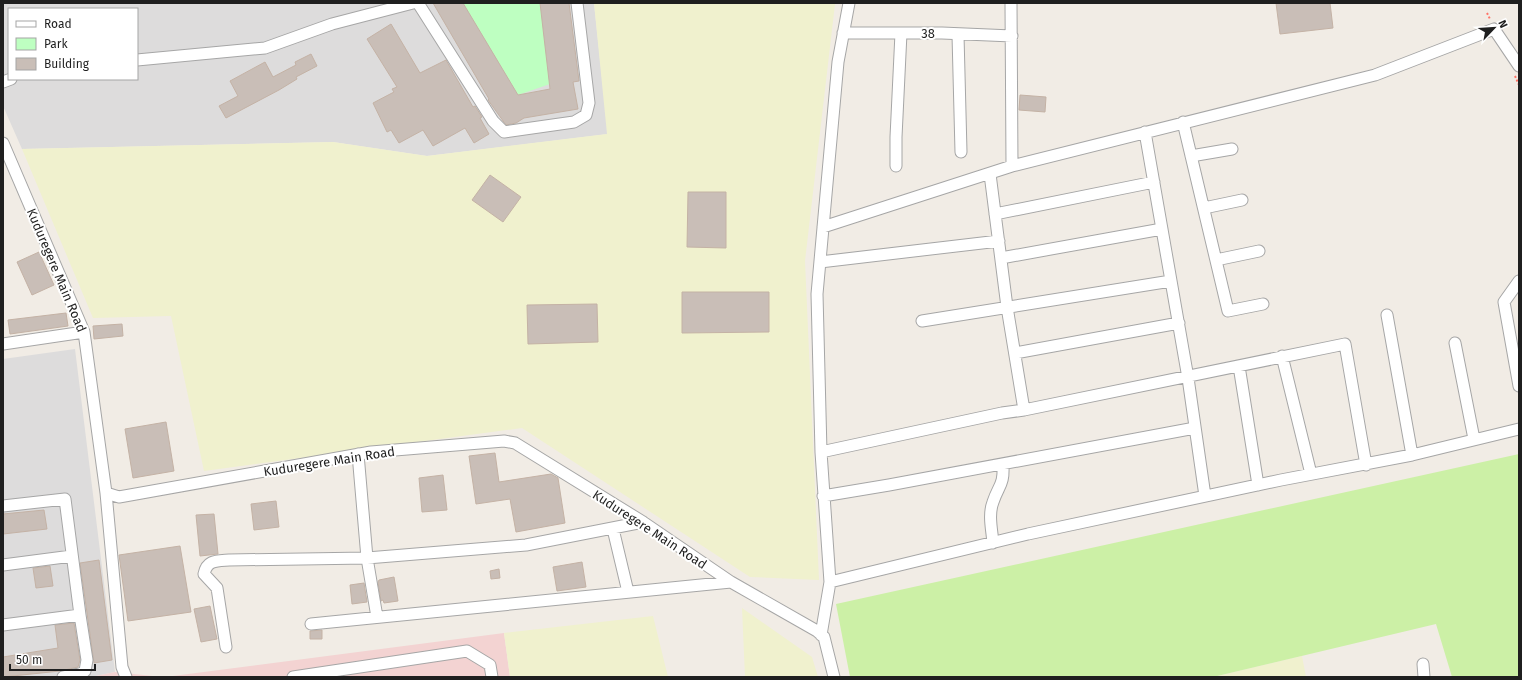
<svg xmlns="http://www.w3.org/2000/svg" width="1522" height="680" font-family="'Fira Sans',sans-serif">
<rect width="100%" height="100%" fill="#f1ece5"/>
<!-- residential -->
<path fill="#dddcdc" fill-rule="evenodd" d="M7,3H594L608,134L427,156L333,142L22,149L3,106V4ZM9,9H137V79H9Z
M75,349L115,672L91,677H3V359Z"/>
<!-- commercial -->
<path fill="#f3d3d2" d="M504,633L510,677H165Z
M115,672L162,677H91Z"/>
<!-- farmland -->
<path fill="#f0f1ce" d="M594,3L835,4L805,261L819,580L750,577L522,428L204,471L171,316L93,318L22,149L333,142L427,156L607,134Z
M742,608L812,657L818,677H745Z
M653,616L668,677H510L504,633Z
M1302,656L1306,677H1213Z"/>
<!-- grass -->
<path fill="#ccf0a6" d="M1519,454V677H1452L1436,624L1213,677H850L836,604Z"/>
<!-- park -->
<path fill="#beffc1" d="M463,3H540L550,84L518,95Z"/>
<!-- building -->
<path fill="#c9beb7" stroke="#c4b2a5" d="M433,3H463L518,95L550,89L540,3H569L579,81L573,82L578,109L524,118L516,123L506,125L488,100L489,99Z
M1276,3H1330L1333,28L1280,34Z
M391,24L420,73L446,60L473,107L475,106L482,117L480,118L489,134L474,143L465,128L433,146L423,130L399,143L391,130L387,132L373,103L394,92L392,89L397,87L367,39Z
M311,54L317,66L296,77L297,79L279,90L226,118L219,106L238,96L230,81L265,62L273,77L296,65L295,62Z
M1020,95L1046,97L1045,112L1019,110Z
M490,175L521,197L503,222L472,200Z
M688,192H726V248L687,247Z
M39,252L54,285L32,295L17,262Z
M682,292H769V332L682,333Z
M597,304L598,342L528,344L527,305Z
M66,313L68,326L10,334L8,320Z
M122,324L123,336L94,339L93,326Z
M166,422L174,471L133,478L125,429Z
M495,453L499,482L551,474L558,478L565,523L516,532L510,499L476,504L469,456Z
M443,475L447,510L422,512L419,478Z
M276,501L279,527L254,530L251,504Z
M44,510L47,529L3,534V514Z
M214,514L218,554L200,556L196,515Z
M180,546L191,612L128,621L119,555Z
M99,560L112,660L94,663L80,563Z
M582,562L586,587L557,591L553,567Z
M50,566L53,586L36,588L33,568Z
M499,569L500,578L491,579L490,571Z
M394,577L398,601L384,603L383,600L381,601L378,582L379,580Z
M364,583L367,602L352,604L350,585Z
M210,606L217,639L201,642L194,609Z
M74,623L80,660L78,667L60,671L3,677V657L58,648L55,625Z
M322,630V639H310V631Z"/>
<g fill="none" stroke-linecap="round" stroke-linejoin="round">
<defs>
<path id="minor" d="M418,3L493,121L504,132L574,122L586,115L589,103L577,3
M1011,3L1012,166
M843,33H942L1012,36
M958,35L961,152
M137,60L265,48L332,24L413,3
M3,82L11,79
M1183,122L1228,311L1263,304
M1145,132L1188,378L1205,496
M3,143L84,332L106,493L119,497L371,452L504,441L515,443L643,522L731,582L817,631L824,637L834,677
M1191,156L1232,149
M896,166V137L901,33
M990,174L1007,307L1024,410
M1204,208L1242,200
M995,214L1154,182
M823,227L1012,166L1375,75L1494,29L1519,66
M1001,258L1162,229
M1216,260L1259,251
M820,262L999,241
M1519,281L1504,302L1519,386
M1387,315L1412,455
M922,321L1171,281
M1455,343L1474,439
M3,344L84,332
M1015,353L1179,323
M1282,356L1311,474
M1239,366L1258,485
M821,452L1002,413L1024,410L1345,344L1366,465
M358,454L367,558L377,617
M106,493L122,667L126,677
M823,496L889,485L1195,428
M3,506L65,499L80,615L3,625
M613,529L628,592
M993,543C992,530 988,515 993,502C999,484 1004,486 1003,464
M3,565L72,556
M830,582L1028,534L1281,480L1412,455L1519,429
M311,624L731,582
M821,635L830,582L821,452L817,294L838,62L849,3
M226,647L217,588L204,574C207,560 216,561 229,560L367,558L526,545L643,522
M1423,664L1424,677
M63,677L80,674L85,671L87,660L80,615
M293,677L467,651L490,665L492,677"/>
</defs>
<!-- minor casing -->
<use href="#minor" stroke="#a6a6a6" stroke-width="13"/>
<!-- path -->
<path stroke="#ff7367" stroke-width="2" stroke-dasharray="2 2" stroke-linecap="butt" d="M1487,13L1490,19
M1515,76L1519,85"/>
<!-- minor -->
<use href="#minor" stroke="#fff" stroke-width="11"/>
</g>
<g text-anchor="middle" stroke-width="4" stroke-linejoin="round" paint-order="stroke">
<!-- street labels -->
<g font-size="13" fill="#1f1f1f" stroke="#fff">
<text x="928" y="38">38</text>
<text transform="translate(57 270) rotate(67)" y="5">Kuduregere Main Road</text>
<text transform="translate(329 461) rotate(-9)" y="5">Kuduregere Main Road</text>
<text transform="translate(650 529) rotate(33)" y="5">Kuduregere Main Road</text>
</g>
</g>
<!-- border -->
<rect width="1522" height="680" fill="none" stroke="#1f1f1f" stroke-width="8"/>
<!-- legend -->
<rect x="8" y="8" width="130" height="72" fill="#ffffff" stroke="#a5a5a5"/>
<rect x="16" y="21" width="20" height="6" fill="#ffffff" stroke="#a5a5a5"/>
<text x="44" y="28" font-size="12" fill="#1f1f1f">Road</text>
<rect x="16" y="38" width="20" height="12" fill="#beffc1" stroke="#a5a5a5"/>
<text x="44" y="48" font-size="12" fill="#1f1f1f">Park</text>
<rect x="16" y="58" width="20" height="12" fill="#c9beb7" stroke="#a5a5a5"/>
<text x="44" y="68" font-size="12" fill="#1f1f1f">Building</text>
<!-- north arrow -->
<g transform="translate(1494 28) rotate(65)" stroke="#ffffff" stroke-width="3" paint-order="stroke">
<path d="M0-3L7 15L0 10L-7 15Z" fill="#1f1f1f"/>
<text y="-6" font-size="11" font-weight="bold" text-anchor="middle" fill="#1f1f1f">N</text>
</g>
<!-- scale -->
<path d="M10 664v6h85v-6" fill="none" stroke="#1f1f1f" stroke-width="2"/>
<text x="16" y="664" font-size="12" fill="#1f1f1f" stroke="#ffffff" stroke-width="3" paint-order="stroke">50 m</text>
</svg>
